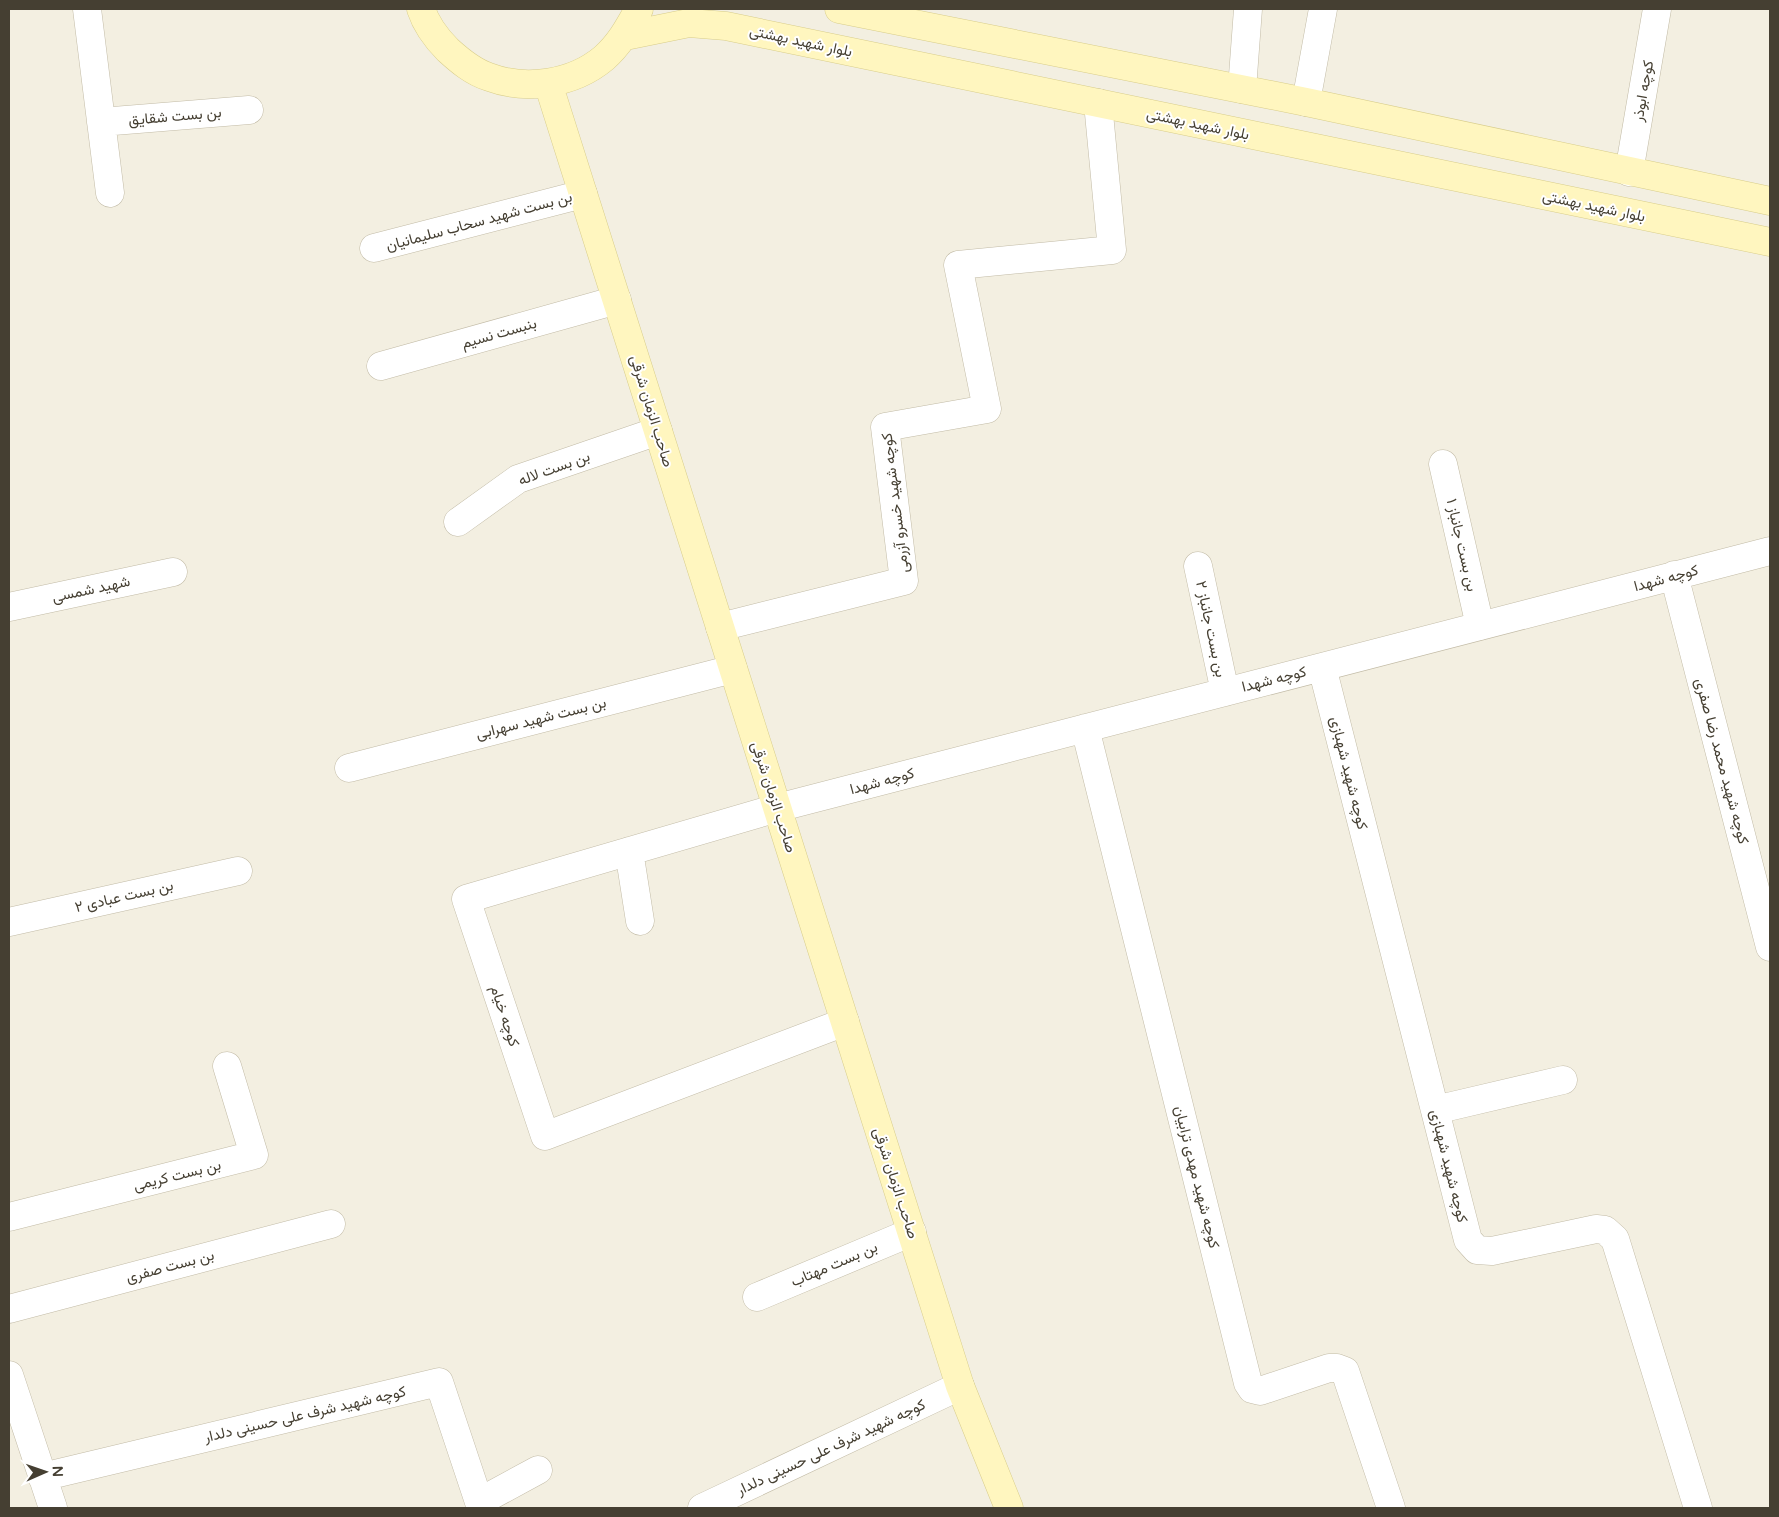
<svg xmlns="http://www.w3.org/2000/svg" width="1779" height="1517" font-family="'Varela Round',Vazirmatn,sans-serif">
<rect width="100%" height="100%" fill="#f3efe1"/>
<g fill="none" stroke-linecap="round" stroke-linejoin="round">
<defs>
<path id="minor" d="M87,9L110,193
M1242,89L1248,9
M1306,102L1323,9
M101,122L249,110
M1629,172L1657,9
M374,248L583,194
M381,366L617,300
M1443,464L1480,626
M458,522L518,479L658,431
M1198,566L1225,692
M1674,575L1770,947
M9,607L173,572
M720,627L904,581L885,427L987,409L958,265L1112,250L1098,103
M1322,667L1468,1240L1477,1250L1492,1251L1596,1229L1605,1230L1615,1239L1698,1508
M1085,728L1248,1383L1252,1389L1260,1391L1329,1368H1337L1345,1371L1391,1508
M349,768L733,669
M629,851L640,921
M9,922L238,871
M845,1022L545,1136L466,899L777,808L1770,551
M1435,1110L1563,1080
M9,1217L254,1155L227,1066
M757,1297L912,1232
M9,1309L331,1224
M9,1375L53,1508
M42,1477L439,1382L481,1508
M479,1502L538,1470
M702,1508L960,1386"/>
<path id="secondary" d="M421,9C426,24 437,39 448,50C460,61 473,72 489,77C526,91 573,84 604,58C620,44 629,27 639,9
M839,9L1306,102L1770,201
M625,36L689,23L726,26L1770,242
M548,83L960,1386L1009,1508"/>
</defs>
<!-- minor casing -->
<use href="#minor" stroke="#c2bba6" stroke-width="29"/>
<!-- secondary casing -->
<use href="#secondary" stroke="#d8cd8b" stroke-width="29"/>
<!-- minor -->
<use href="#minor" stroke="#fff" stroke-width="28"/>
<!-- secondary -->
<use href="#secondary" stroke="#fff6bf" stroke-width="28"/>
</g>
<g text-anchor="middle" stroke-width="4" stroke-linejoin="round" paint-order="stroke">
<!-- street labels -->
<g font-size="15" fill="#453f32" stroke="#fff">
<text transform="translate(801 41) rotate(12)" y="5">بلوار شهید بهشتی</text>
<text transform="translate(1643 91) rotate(-80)" y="5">کوچه ابوذر</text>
<text transform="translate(175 116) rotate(-5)" y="5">بن بست شقایق</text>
<text transform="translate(1198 124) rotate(12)" y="5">بلوار شهید بهشتی</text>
<text transform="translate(1594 206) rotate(12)" y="5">بلوار شهید بهشتی</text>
<text transform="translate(479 221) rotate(-15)" y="5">بن بست شهید سحاب سلیمانیان</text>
<text transform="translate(499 333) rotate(-16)" y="5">بنبست نسیم</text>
<text transform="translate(652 411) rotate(73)" y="5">صاحب الزمان شرقی</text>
<text transform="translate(554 468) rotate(-20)" y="5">بن بست لاله</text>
<text transform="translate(895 503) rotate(-97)" y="5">کوچه شهید خسرو آزرمی</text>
<text transform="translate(1462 545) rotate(77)" y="5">بن بست جانباز ۱</text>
<text transform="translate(1666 578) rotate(-15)" y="5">کوچه شهدا</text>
<text transform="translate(91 589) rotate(-12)" y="5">شهید شمسی</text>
<text transform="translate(1211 629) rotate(78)" y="5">بن بست جانباز ۲</text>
<text transform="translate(1274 679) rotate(-14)" y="5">کوچه شهدا</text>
<text transform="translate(541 718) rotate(-14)" y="5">بن بست شهید سهرابی</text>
<text transform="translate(1722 761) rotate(75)" y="5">کوچه شهید محمد رضا صفری</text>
<text transform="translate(1349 773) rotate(76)" y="5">کوچه شهید شهبازی</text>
<text transform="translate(882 781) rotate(-15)" y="5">کوچه شهدا</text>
<text transform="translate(774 797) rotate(72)" y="5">صاحب الزمان شرقی</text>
<text transform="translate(124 896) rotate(-13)" y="5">بن بست عبادی ۲</text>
<text transform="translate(505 1016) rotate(72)" y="5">کوچه خیام</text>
<text transform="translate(1449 1166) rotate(76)" y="5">کوچه شهید شهبازی</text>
<text transform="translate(177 1175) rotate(-14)" y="5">بن بست کریمی</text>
<text transform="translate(1197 1177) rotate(76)" y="5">کوچه شهید مهدی ترابیان</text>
<text transform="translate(896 1183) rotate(72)" y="5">صاحب الزمان شرقی</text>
<text transform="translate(834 1264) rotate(-23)" y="5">بن بست مهتاب</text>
<text transform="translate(170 1266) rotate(-15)" y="5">بن بست صفری</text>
<text transform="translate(305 1414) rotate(-13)" y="5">کوچه شهید شرف علی حسینی دلدار</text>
<text transform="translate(831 1447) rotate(-25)" y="5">کوچه شهید شرف علی حسینی دلدار</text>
</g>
</g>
<!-- border -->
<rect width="1779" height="1517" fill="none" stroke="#453f32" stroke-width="20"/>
<!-- north arrow -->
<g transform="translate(45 1472) rotate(88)" stroke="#ffffff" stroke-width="4" paint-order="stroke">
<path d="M0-4L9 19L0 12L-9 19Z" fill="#453f32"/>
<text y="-8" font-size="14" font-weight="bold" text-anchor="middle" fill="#453f32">N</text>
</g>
</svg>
